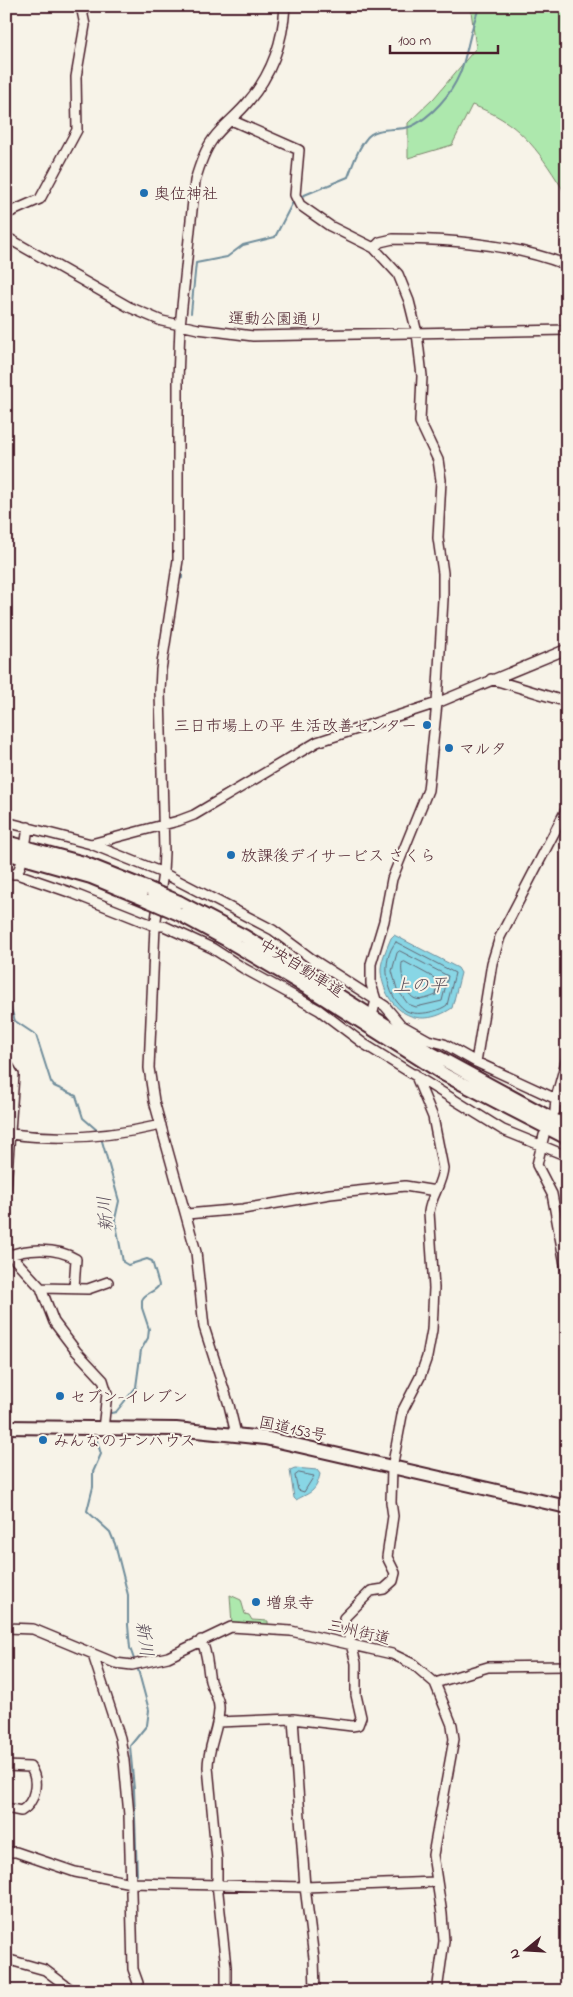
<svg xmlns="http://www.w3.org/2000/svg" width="573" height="1997" font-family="'Indie Flower','Klee One',sans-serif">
<rect width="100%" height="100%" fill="#f7f3e8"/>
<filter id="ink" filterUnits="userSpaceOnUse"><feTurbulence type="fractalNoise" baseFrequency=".02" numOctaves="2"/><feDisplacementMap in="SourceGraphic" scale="10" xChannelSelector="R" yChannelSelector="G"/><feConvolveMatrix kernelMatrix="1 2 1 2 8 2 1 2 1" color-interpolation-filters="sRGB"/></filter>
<g filter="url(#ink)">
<!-- green -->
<path fill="#ade8ad" stroke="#7c846c" d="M472,6H567V206C563,200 565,194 562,188C537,148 518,121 472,105L452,145L408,158V123L434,98L476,48L471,11Z
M230,1595L241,1600L245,1614L249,1615L252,1620L268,1621V1625H232Z"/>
<!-- water -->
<path fill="#88d6e5" stroke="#6f8d9b" d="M394,935L458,968L461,973L452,1008C417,1032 385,1010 381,972C380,962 387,948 391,938Z
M295,1468L317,1470L320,1474C316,1493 310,1492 296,1500L294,1498L290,1470Z"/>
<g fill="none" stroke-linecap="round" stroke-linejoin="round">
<!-- shore -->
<path stroke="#636875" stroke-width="1" d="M396,942L455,973L447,1005C438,1012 415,1017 405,1010C386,996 380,960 396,942Z
M400,951L448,976L442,1001L416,1007L408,1004L397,989L392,971L397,953Z
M405,962L438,980L436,995C431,997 421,1001 416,999C405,996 400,972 402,963Z
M299,1473L314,1476L304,1492L298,1490L295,1476Z"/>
<!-- stream -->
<path stroke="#6f8d9b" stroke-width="2" d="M302,196L348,177C353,165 357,149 366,139C375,126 396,131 409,127C419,124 433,112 440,104C471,70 463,44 480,6
M191,313L196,263L227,257L243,245L275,237L293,202
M178,581L182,578V550
M6,994L15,1021L36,1035L51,1082L54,1086L76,1096L83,1118L98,1131
M102,1141L119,1201L115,1219L123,1262L128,1265L147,1259L152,1261L159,1285C155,1293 145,1292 142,1300V1308L149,1329L148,1338L141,1350L136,1387L116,1412L111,1413
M95,1434L101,1454L93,1472V1487L87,1511L110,1532L115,1544L128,1595V1625L130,1648L135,1662
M137,1666L149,1710L147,1725L130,1746L134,1789L137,1875"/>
<defs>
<path id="minor" d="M231,120L299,150L295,195L300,205L330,226L374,248L398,274L409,301L417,333L422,376L420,422L438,460L441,480L438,538L443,573V599L437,703L428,790L392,879L384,921L371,964V984L376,1000L373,1012
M6,214L40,199L77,130L76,77L85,25L81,6
M6,237L129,307L162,321L198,329L253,336L567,330
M374,248L380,242L393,239C451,239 513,244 567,265
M491,679L567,702
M6,822L91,844L163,873L273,930L312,959L385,1006L401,1025L428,1040L444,1044L476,1062L567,1104
M26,841L28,827
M91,844L178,821L194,815L317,742L437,703L567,649
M6,874H17L72,893L155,926H164L212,948L243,968L319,1010L364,1044L503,1130L567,1156
M17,874L21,864
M6,1062L14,1075L6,1188
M476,1062L492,963L500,937L567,808
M555,1111L556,1098L567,1058
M11,1134C63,1141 110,1137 161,1125
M544,1135L537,1165L552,1194L567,1275
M187,1214L243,1209L330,1194L405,1186L436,1191
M6,1250L41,1288L54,1322L76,1351L103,1380L107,1393L103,1429
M6,1257C26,1248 57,1247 76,1259L74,1288
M41,1288L88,1289L108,1282
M236,1434L229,1405L204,1327L196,1252L154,1101L149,1068L155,926L163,873L164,852L160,692L161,670L178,560V380L180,326L195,181C199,167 204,151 213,139C223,125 238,115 248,102C272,74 283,42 285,6
M6,1628L33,1629L115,1663L132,1665L168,1657L231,1627L291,1631L392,1654L413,1664L435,1683L452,1725L454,1739L433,1855L442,1914L444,1941L437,1991
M201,1640C208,1653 207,1666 210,1681C213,1692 220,1698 219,1710C218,1730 208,1747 208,1767L217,1861V1884L226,1967V1991
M93,1655L120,1738L124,1761L129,1815L133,1969L138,1983L136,1991
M435,1683L488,1667L567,1666
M293,1719L305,1887L314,1958L315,1991
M218,1722L293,1719L352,1726L358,1725L361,1717L356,1695V1663L344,1618L371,1591L384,1589L393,1581L395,1573L387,1557L393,1516L391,1502L392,1468L403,1410L420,1377L427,1357L432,1330L434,1288L429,1212C431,1196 442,1184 443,1168L433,1117L415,1074
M6,1766L30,1767C40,1781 35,1803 21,1811L6,1808
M6,1852H16L75,1872L131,1883L305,1887L436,1882
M6,1959L45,1970L73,1991"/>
<path id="highway" d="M6,842L84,863L149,889
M6,853L91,877L149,901
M179,902L244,936L427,1051L567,1127
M179,914L227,940L308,988L445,1075L567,1138
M6,1427L176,1429L265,1438L567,1507"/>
</defs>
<!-- minor casing -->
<use href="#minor" stroke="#4a1f2b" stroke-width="12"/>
<!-- highway casing -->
<use href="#highway" stroke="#4a1f2b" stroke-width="16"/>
<!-- minor -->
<use href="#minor" stroke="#f7f3e8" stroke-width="9"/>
<!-- highway -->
<use href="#highway" stroke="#f7f3e8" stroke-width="12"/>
<defs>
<path id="highway-bridge" d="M149,889L179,902
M149,901L179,914"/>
</defs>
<!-- highway-bridge casing -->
<use href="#highway-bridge" stroke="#4a1f2b" stroke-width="16" stroke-linecap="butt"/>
<!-- highway-bridge -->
<use href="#highway-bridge" stroke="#f7f3e8" stroke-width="12"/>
</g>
</g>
<!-- markers -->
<g fill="#1f6fb2" stroke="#f7f3e8" stroke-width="2">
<circle cx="144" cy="193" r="5"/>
<circle cx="427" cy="725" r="5"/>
<circle cx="449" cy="748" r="5"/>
<circle cx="231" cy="855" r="5"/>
<circle cx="60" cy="1396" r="5"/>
<circle cx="43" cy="1440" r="5"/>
<circle cx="256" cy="1602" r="5"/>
</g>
<g text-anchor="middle" stroke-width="4" stroke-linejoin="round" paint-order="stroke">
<!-- poi labels -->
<g font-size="16" fill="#4a1f2b" stroke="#f7f3e8" text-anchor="start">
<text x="154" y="199">奥位神社</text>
<text x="417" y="731" text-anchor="end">三日市場上の平 生活改善センター</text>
<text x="459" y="754">マルタ</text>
<text x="241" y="861">放課後デイサービス さくら</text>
<text x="70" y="1402">セブン-イレブン</text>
<text x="53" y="1446">みんなのナンハウス</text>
<text x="266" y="1608">増泉寺</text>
</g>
<!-- street labels -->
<g font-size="16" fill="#4a1f2b" stroke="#f7f3e8">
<text transform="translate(276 318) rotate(1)" y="6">運動公園通り</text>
<text transform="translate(302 967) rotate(32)" y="6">中央自動車道</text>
<text transform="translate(293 1428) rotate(12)" y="6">国道153号</text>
<text transform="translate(359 1631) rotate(13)" y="6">三州街道</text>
</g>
<!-- water labels -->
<g font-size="18" font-style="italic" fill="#5a4d5a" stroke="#f7f3e8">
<text x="420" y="991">上の平</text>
<text transform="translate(105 1214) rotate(-94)" y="6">新川</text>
<text transform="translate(145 1639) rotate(82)" y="6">新川</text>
</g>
</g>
<!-- margin -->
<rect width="573" height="1997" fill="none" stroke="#f7f3e8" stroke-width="25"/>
<rect x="12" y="12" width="548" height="1972" fill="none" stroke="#4a1f2b" stroke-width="2" filter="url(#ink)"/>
<!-- north arrow -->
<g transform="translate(526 1950) rotate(252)" stroke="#f7f3e8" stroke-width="4" paint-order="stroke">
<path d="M0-4L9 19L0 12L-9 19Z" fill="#4a1f2b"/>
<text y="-8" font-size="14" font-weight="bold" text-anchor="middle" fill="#4a1f2b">N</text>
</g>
<!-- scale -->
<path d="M390 45v8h108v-8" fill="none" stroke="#4a1f2b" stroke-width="2.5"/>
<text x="398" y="45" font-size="15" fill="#4a1f2b" stroke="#f7f3e8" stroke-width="4" paint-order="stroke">100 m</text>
</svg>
